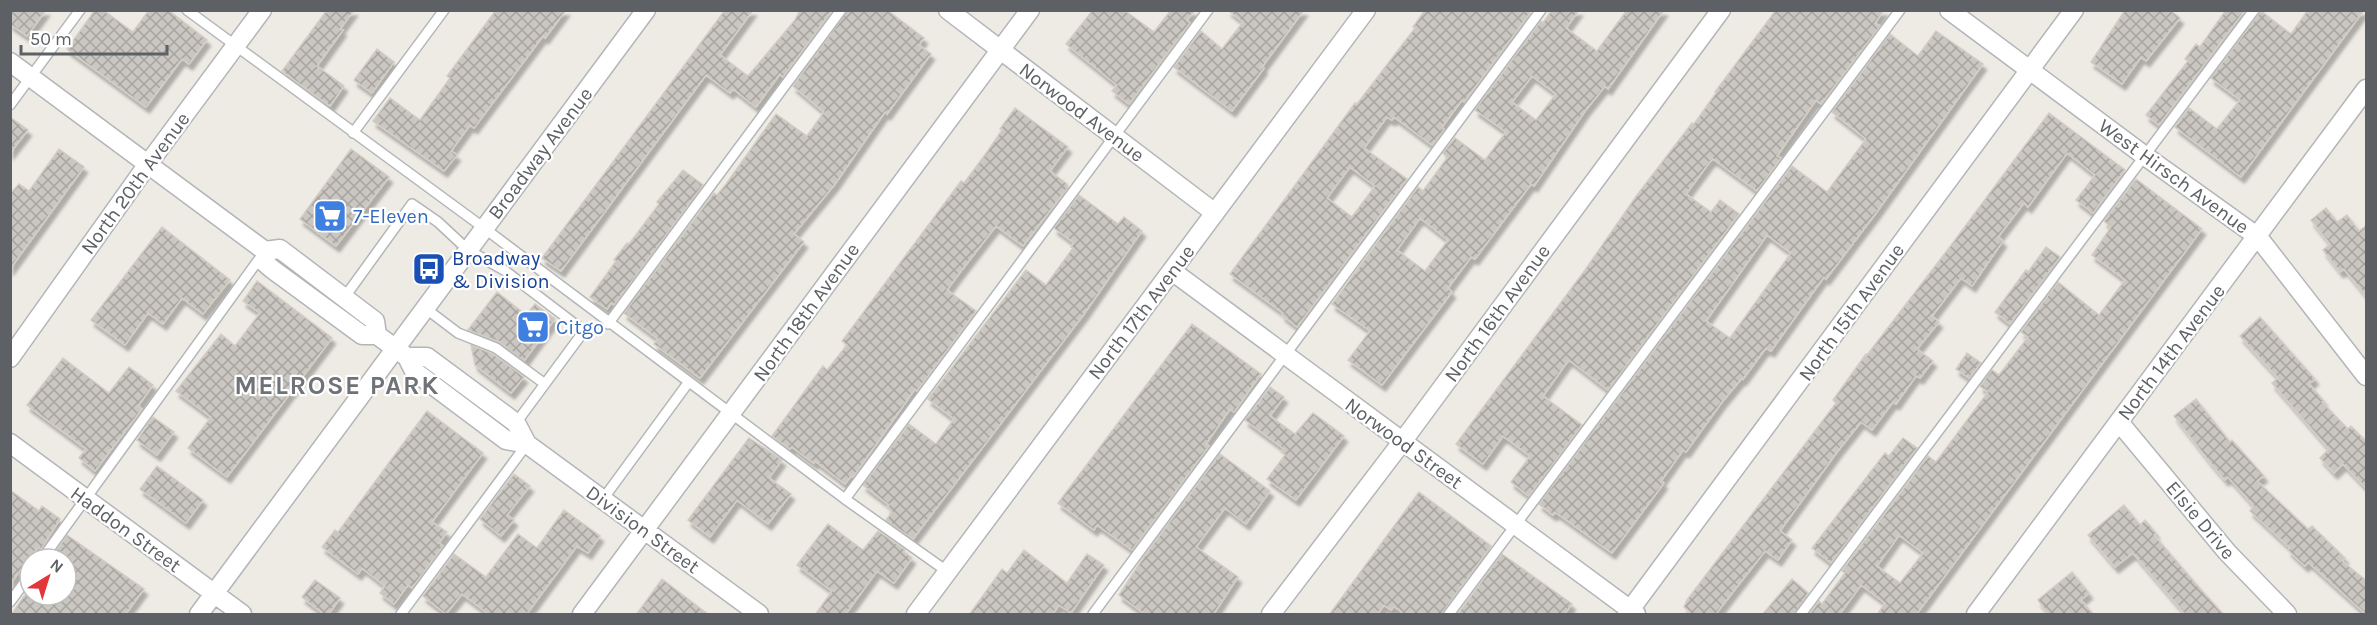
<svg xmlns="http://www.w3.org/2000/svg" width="2377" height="625" font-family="Karla,sans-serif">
<defs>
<pattern id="building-cross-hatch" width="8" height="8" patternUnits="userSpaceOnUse" patternTransform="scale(1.5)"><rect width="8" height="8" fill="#cac6c1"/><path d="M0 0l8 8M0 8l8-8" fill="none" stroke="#a7a4a0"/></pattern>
<filter id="shadow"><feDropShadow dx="3.5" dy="6" stdDeviation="1.5" flood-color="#0004"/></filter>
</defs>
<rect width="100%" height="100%" fill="#eeebe5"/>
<!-- building -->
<path fill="url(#building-cross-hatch)" stroke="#d3cdc3" stroke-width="1.5" fill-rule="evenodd" filter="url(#shadow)" d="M10,10H46L27,36L10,24Z
M95,10H103L133,32L149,10H168L207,40L189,64L182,59L146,107L67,49Z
M327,10H354L340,29L343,30L317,66L344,86L330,106L282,71Z
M496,10H566L545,38L543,36L474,128L470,125L451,151L457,155L444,171L373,121L390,98L420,120L450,78L447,76Z
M725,10H753L720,55L748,76L795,20L800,10H832L783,77L780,74L756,107L733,89L730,93L706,75L561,271L542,258Z
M848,10H887L924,38L919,45L931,54L887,114L885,112L835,184L794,234L804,242L700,378L654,344L658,339L624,313L714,193L717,195L726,184L776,114L807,136L824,112L793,86Z
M1093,10H1124L1154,32L1171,10H1195L1187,20L1190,23L1129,104L1112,91L1117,85L1066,44Z
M1228,10H1304L1262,67L1264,68L1232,111L1174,67L1201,31L1222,49L1243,22Z
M1425,10H1527L1530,13L1464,102L1462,100L1442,127L1444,130L1432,145L1394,117L1392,120L1387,117L1364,148L1407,179L1297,327L1282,315L1283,313L1230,274L1355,103L1357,104L1415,28L1413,27ZM1350,167L1375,186L1352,217L1327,198Z
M1552,10H1579L1566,28L1597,51L1627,10H1664L1608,89L1605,86L1585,111L1534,186L1531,184L1475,259L1471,257L1448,288L1452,292L1382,385L1348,360L1370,331L1332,304L1418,187L1423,191L1447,158L1443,153L1455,138L1485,160L1506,132L1475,110L1541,21L1543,23ZM1532,76L1556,94L1536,120L1512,102ZM1420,218L1448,240L1425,271L1397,250Z
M1776,10H1884L1875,23L1880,26L1821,104L1816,100L1777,156L1781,158L1757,191L1713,159L1709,163L1686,194L1711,212L1720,200L1739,214L1608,390L1569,360L1565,365L1543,396L1582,425L1529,496L1511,482L1530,456L1503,436L1483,464L1456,444L1585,270L1637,195L1692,123L1694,124L1716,93L1715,92Z
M2125,10H2170L2180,18L2146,61L2141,57L2122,84L2091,62Z
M2226,10H2245L2159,125L2146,115L2188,61L2185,59L2196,44L2200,47Z
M2308,10H2364L2241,177L2175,127L2189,108L2217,129L2240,100L2211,78L2261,11L2291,34Z
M1936,31L1983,64L1876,213L1826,279L1824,277L1771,351L1766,348L1743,379L1742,378L1722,402L1686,452L1683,450L1661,481L1664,483L1612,553L1555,512L1553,515L1539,504L1792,166L1827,192L1866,139L1832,112L1890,34L1918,56ZM1767,235L1791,253L1730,338L1706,321Z
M377,49L394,62L372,93L354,80Z
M1015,108L1068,147L1050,171L1067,184L1068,187L1023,246L996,226L958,275L947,290L976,311L917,391L915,389L853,477L851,476L845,484L815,461L814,463L792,447L790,449L772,436L823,366L827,370L847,345L842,341L961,181L964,183L987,152L1002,130L1000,129Z
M2049,113L2125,170L2093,213L2076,200L2095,175L2067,153L2028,207L2024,203L1998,237L2003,241L1972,286L1961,278L1932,316L1939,322L1917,349L1933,361L1920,378L1916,376L1896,404L1893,402L1872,430L1861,422L1837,452L1780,531L1792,540L1778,560L1765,551L1715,615H1693L1684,607L1687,600L1836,403L1833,400L1866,354L1867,355L1952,244Z
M10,117L28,130L10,153Z
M59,149L84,167L10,269V194L19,184L29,191Z
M351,149L389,177L336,246L300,219Z
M683,170L703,185L614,305L611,303L607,309L590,297L616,261L614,260L627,243L629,244L659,204L657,202Z
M2136,179L2202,229L1916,615H1877L1885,603L1861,585L1839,615H1809L1819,601L1822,604L1845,573L1842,571L1928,456L1936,462L1988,392L1980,386L1992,370L1999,375L2028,337L2021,332L2058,282L2099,315L2111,299L2125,280L2092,255L2111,227L2104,221ZM1899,535L1923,553L1900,583L1877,566Z
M1079,195L1118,224L1124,217L1142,231L1084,314L913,539L886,520L892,512L887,508L889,505L863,485L909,424L936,444L954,419L928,399L1026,270L1046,285L1073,248L1071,247L1074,243L1054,228Z
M2326,208L2337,222L2347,215L2359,231L2367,225V297L2344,269L2340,272L2323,250L2330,244L2311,220Z
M162,227L230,280L203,314L182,298L163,324L148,313L125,345L91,320Z
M2046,247L2060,257L2010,324L1995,312L2026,270L2028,272Z
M257,281L332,338L227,477L188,448L211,417L176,391L221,334L235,346L260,313L243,301Z
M497,292L526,315L535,304L555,319L524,361L500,342L468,330Z
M2260,317L2315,379L2309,384L2324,401L2322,402L2348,429L2351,426L2367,442V489L2343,464L2334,473L2320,458L2329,449L2272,383L2278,378L2240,336Z
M1192,324L1261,374L1234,412L1230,409L1206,444L1209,446L1132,550L1097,525L1094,530L1058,503Z
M471,345L493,354L524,377L511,393L475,365Z
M1967,353L1981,363L1969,378L1956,369Z
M63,358L109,393L129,367L153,385L138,406L142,409L95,471L79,458L86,449L27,405Z
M1270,387L1284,397L1270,416L1295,434L1313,413L1344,436L1296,500L1267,479L1285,455L1281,452L1284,449L1245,420Z
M2196,399L2230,442L2232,440L2264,476L2257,481L2308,529L2312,526L2345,558L2342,561L2367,581V615L2308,562L2305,566L2288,550L2290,548L2250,511L2254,506L2228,477L2225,480L2209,461L2174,416Z
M427,411L483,453L432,522L447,532L439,543L443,546L412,588L408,585L394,604L380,593L385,586L362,568L358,574L322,547L335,530L338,532Z
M153,417L174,432L157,455L137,440Z
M749,438L782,460L769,478L791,494L768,524L737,500L710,537L688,520Z
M1903,438L1917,448L1831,563L1812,548L1885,453L1889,456Z
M1220,454L1270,491L1246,524L1225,508L1196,547L1238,577L1213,615H1146L1119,595L1143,558Z
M157,466L203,500L186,523L140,489Z
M514,474L530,486L507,515L514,520L501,536L480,519Z
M10,490L39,511L42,506L60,519L41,549L38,547L10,584Z
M1419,492L1491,546L1444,610L1442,615H1405L1394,606L1391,610L1384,605L1377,615H1329Z
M2124,505L2140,525L2145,520L2156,533L2154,535L2196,584L2224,615H2186L2133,553L2115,567L2088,535Z
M564,510L600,536L588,553L577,546L526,615H490L462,594L446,614L423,596L454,554L486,577L518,534L537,548Z
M828,524L863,550L878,531L905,550L904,552L912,558L894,583L877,571L845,615H815L832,591L797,565Z
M67,535L144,589L125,615H11L25,595H66V559L52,557Z
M1024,550L1067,583L1087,554L1104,565L1071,613L1059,605L1052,615H969L1002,569L1007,573Z
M1502,554L1572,604L1564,615H1457Z
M2072,572L2089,593L2081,600L2094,615H2049L2038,600Z
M662,579L709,615H636Z
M1792,579L1808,593L1794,615H1762Z
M315,580L340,598L328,615H325L302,597Z"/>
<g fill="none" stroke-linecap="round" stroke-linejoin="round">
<defs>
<path id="lane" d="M187,10L484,228L845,499L948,572
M10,105L80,10
M353,133L444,10
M344,298L412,204L438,222L468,250L504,270L584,331L516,423
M425,308L458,333L496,348L545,384
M608,324L841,10
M603,499L688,383
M845,499L1208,10
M42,559L262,255
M10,602L30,575
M401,614L527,444
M1093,614L1541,10
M1449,614L1900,10
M1801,614L2254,10"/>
<path id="street" d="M948,10L1215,213
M1949,10L2145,156L2258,237L2366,376
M10,62L265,251L280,249L375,321L377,335
M265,251V263L272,269L362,335H377L407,357L414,371L506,440L527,444
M1172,271L1636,614
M407,357H427L516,423L527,444L759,614
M10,358L148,164L262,10
M2119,422L2227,552L2287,614
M10,443L242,614
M199,614L646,10
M582,614L1030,10
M916,614L1366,10
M1271,614L1402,442L1721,10
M1627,614L2074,10
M1976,614L2366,89"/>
</defs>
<!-- lane casing -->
<use href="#lane" stroke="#b2b6b9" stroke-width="12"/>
<!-- street casing -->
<use href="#street" stroke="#b2b6b9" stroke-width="21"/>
<!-- lane -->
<use href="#lane" stroke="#fff" stroke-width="9"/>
<!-- street -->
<use href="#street" stroke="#fff" stroke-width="18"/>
</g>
<!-- icons -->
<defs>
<symbol id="supermarket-square" viewBox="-11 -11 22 22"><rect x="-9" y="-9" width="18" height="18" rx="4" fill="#3f7fe0" stroke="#fff"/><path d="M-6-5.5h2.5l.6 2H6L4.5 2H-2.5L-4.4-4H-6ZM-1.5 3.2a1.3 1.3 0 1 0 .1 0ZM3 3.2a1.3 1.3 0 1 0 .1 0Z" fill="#fff"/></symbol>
<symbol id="bus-square" viewBox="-11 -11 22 22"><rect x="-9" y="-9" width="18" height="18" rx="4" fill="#1a4fb4" stroke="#fff"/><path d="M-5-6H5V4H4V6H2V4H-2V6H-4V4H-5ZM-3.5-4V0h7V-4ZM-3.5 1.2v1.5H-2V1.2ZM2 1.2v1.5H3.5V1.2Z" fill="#fff"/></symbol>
</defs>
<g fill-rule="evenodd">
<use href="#supermarket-square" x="311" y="197" width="38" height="38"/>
<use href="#bus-square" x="410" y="250" width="38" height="38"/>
<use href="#supermarket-square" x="514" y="308" width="38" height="38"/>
</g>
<g text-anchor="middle" stroke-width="4.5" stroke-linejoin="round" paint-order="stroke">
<!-- street labels -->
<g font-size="20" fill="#5d6165" stroke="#fff">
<text transform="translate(1082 112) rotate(37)" y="7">Norwood Avenue</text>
<text transform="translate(540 153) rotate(-53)" y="7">Broadway Avenue</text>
<text transform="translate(2174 176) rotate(36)" y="7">West Hirsch Avenue</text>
<text transform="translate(135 183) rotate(-54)" y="7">North 20th Avenue</text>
<text transform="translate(806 312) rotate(-54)" y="7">North 18th Avenue</text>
<text transform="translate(1141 312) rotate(-53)" y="7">North 17th Avenue</text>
<text transform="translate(1851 312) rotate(-54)" y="7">North 15th Avenue</text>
<text transform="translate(1497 313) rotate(-54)" y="7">North 16th Avenue</text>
<text transform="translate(2171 352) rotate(-53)" y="7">North 14th Avenue</text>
<text transform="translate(1404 443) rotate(36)" y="7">Norwood Street</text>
<text transform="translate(2201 520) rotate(50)" y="7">Elsie Drive</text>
<text transform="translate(126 529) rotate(36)" y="7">Haddon Street</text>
<text transform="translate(643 529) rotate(36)" y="7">Division Street</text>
</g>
<!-- shop labels -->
<g font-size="20" fill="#366cbe" stroke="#fff" text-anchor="start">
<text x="353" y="223">7-Eleven</text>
<text x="556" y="334">Citgo</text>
</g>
<!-- transit labels -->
<g font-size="20" fill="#164399" stroke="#fff" text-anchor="start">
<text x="452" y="265">Broadway<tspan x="452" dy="23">&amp; Division</tspan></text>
</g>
<!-- district labels -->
<g font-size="26" font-weight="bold" letter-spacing="1.5" fill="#6e7377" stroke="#fff">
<text x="337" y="394">MELROSE PARK</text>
</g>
</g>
<!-- border -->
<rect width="2377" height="625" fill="none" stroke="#5d6165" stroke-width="24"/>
<!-- north arrow -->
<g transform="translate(48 577) rotate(38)"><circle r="28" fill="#ffffff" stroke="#bec0c1" stroke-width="1.5"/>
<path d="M0-4.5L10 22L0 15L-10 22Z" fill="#e33638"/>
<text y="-9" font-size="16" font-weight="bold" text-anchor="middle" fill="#5d6165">N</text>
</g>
<!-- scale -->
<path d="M21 45v9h146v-9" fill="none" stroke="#5d6165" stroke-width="3"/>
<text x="30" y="45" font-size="18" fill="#5d6165" stroke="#ffffff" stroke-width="4.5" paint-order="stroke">50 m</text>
</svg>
